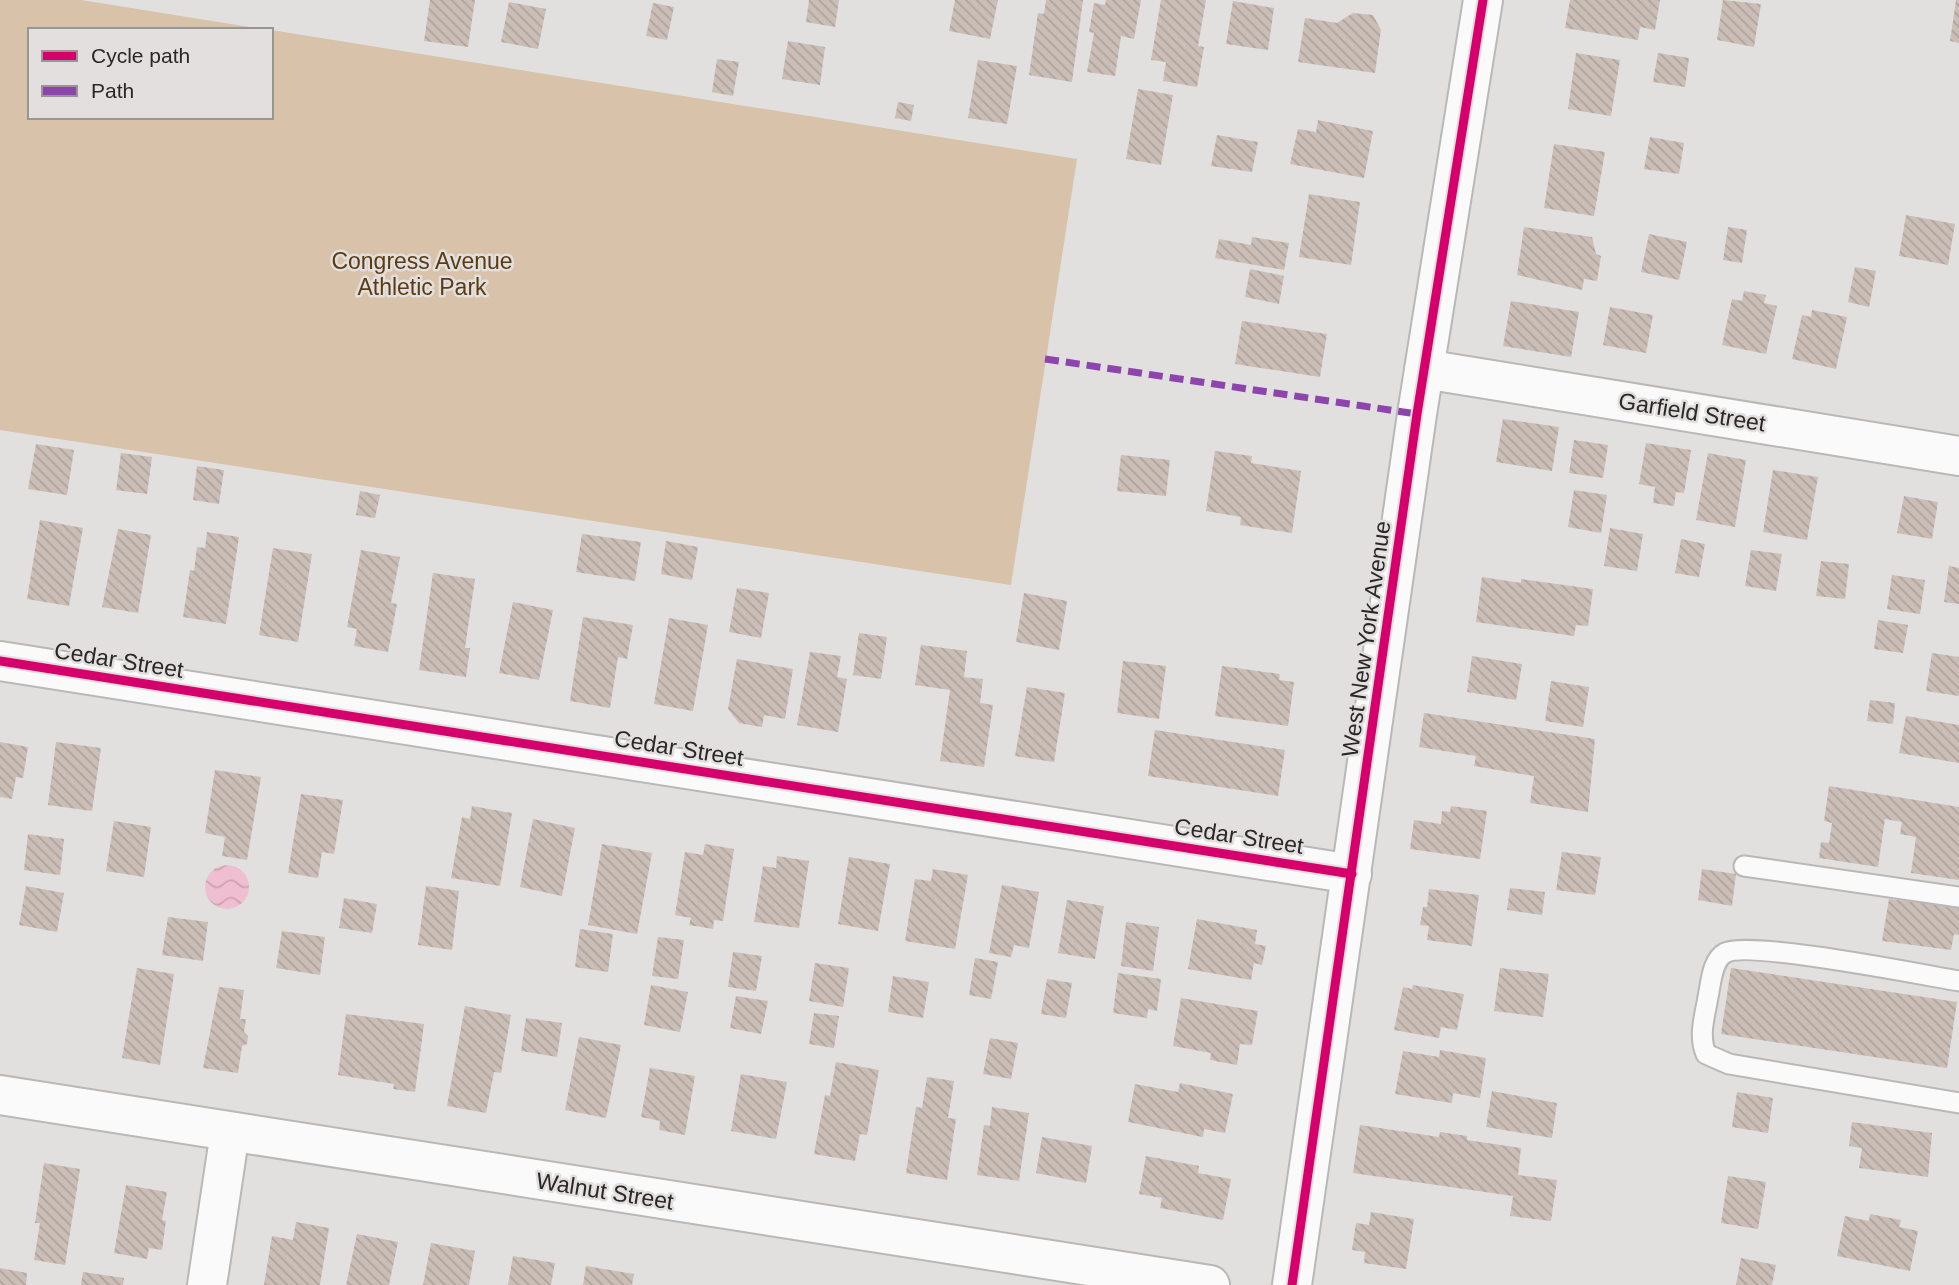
<svg xmlns="http://www.w3.org/2000/svg" width="1959" height="1285" font-family="Helvetica,sans-serif">
<defs>
<pattern id="water-waves" width="16" height="10" patternUnits="userSpaceOnUse" patternTransform="scale(1.75)"><rect width="16" height="10" fill="#efbed1"/><path d="M0 5q4-4 8 0t8 0" fill="none" stroke="#cda3b3"/></pattern>
<pattern id="building-back-hatch" width="6" height="6" patternUnits="userSpaceOnUse" patternTransform="scale(1.75)"><rect width="6" height="6" fill="#cbbeb7"/><path d="M-1 5l2 2M0 0l6 6M5-1l2 2" fill="none" stroke="#aea39d"/></pattern>
</defs>
<rect width="100%" height="100%" fill="#e1e0df"/>
<!-- green -->
<path fill="#d8c2a9" d="M0,0H81L268,30H30V117H271V30L1077,159L1011,585L0,430Z"/>
<!-- water -->
<path fill="url(#water-waves)" d="M205 887a22 22 0 1 1 44 0a22 22 0 1 1-44 0Z"/>
<!-- building -->
<path fill="url(#building-back-hatch)" d="M430,0H475L468,47L424,41Z
M809,0H839L835,27L806,22Z
M955,0H998L990,39L949,31Z
M1046,0H1083L1072,82L1029,75L1038,13L1044,14Z
M1106,0H1141L1134,39L1121,36L1115,76L1087,72L1094,33L1089,32L1094,3L1105,5Z
M1161,0H1206L1198,46L1204,47L1197,87L1163,81L1166,62L1151,60Z
M1570,0H1660L1655,30L1640,27L1638,40L1565,28Z
M1723,0L1761,4L1754,47L1717,40Z
M1956,0H1959V43L1950,41Z
M1233,1L1274,8L1268,50L1226,44Z
M509,2L546,9L538,49L501,42Z
M653,3L674,7L667,40L646,36Z
M1353,13L1373,15L1381,30L1375,73L1298,62L1305,18L1337,23Z
M788,41L825,47L820,85L782,79Z
M1576,53L1620,60L1611,116L1568,109Z
M1658,53L1689,58L1685,87L1653,82Z
M717,59L739,62L733,96L712,92Z
M978,60L1017,66L1007,124L968,118Z
M1138,89L1173,95L1161,165L1126,159Z
M898,102L914,105L911,121L895,118Z
M1318,120L1373,131L1364,178L1290,164L1298,129L1316,132Z
M1217,135L1258,142L1252,172L1211,166Z
M1650,137L1684,143L1679,174L1644,169Z
M1554,144L1605,152L1594,216L1544,208Z
M1309,194L1360,202L1351,265L1299,257Z
M1906,215L1955,224L1948,265L1899,256Z
M1524,227L1592,237L1596,254L1601,256L1597,281L1584,279L1582,290L1517,275Z
M1728,227L1747,230L1742,263L1723,260Z
M1649,234L1687,242L1679,280L1641,272Z
M1252,237L1289,243L1284,270L1215,258L1219,239L1251,245Z
M1855,267L1876,271L1869,307L1848,302Z
M1250,269L1284,276L1279,304L1245,297Z
M1744,291L1766,295L1764,303L1777,306L1766,354L1722,345L1732,299L1742,301Z
M1511,301L1579,312L1571,357L1503,346Z
M1610,307L1653,315L1646,353L1603,345Z
M1812,310L1847,317L1836,369L1792,359L1802,315L1811,317Z
M1242,321L1327,334L1320,377L1235,364Z
M1503,419L1559,427L1552,471L1496,462Z
M1574,440L1608,445L1603,478L1569,473Z
M1646,443L1691,450L1684,493L1676,492L1674,506L1653,503L1655,487L1639,484Z
M36,444L74,450L67,495L28,489Z
M1215,451L1252,456L1251,463L1301,471L1292,533L1240,525L1241,517L1206,511Z
M121,453L152,457L147,494L116,490Z
M1708,453L1746,460L1735,527L1696,520Z
M1121,455L1170,460L1166,496L1117,491Z
M197,466L224,470L219,504L193,500Z
M1773,470L1818,477L1807,540L1763,532Z
M1574,490L1607,495L1601,533L1568,527Z
M360,491L380,495L375,518L356,515Z
M1904,496L1938,502L1932,539L1897,533Z
M40,520L83,528L69,606L27,599Z
M1610,528L1643,534L1637,571L1604,566Z
M118,529L151,535L138,613L102,607Z
M207,532L239,537L226,624L183,617L190,570L194,571L197,547L205,548Z
M582,534L641,542L635,581L576,572Z
M1681,539L1705,544L1699,577L1675,573Z
M666,541L698,547L692,580L661,574Z
M273,548L312,554L298,642L259,635Z
M361,550L400,557L391,603L397,604L388,652L354,646L357,629L347,627Z
M1751,550L1782,554L1776,591L1745,586Z
M1821,561L1849,564L1845,599L1816,596Z
M1949,566L1959,568V604L1944,602Z
M433,573L475,579L465,648H470L466,677L419,670Z
M1892,575L1925,580L1920,614L1887,609Z
M1482,577L1521,583V579L1593,589L1588,626L1576,625L1574,636L1476,622Z
M737,588L769,593L761,638L729,632Z
M1024,593L1067,601L1059,650L1016,642Z
M513,602L553,610L539,680L499,673Z
M583,617L633,625L627,659L618,657L610,708L570,701Z
M669,618L708,625L693,711L654,704Z
M1878,620L1908,625L1903,653L1874,649Z
M859,633L887,637L881,679L853,675Z
M921,645L967,651L964,677L983,679L980,703L993,705L984,767L940,761L950,690L915,685Z
M810,652L841,656L837,677L847,679L838,732L797,725Z
M1932,653L1959,657V696L1926,691Z
M1472,656L1522,664L1516,700L1467,692Z
M737,659L793,669L785,719L764,715L762,727L739,723L728,709Z
M1123,661L1166,666L1159,719L1117,713Z
M1222,666L1280,674L1279,680L1294,682L1288,726L1215,716Z
M1551,681L1589,687L1583,727L1545,721Z
M1027,687L1065,693L1054,762L1015,756Z
M1870,700L1895,703L1893,724L1867,721Z
M1424,713L1595,739L1588,812L1530,803L1534,776L1474,766L1476,756L1419,747Z
M1906,716L1959,725V763L1899,753Z
M1155,730L1285,750L1278,796L1148,776Z
M0,742L28,747L23,778L16,777L12,799L0,797Z
M56,742L101,748L92,811L48,805Z
M215,770L261,777L247,860L222,856L225,837L205,833Z
M1829,786L1959,807V880L1911,873L1916,837L1900,834L1902,822L1885,819L1878,867L1819,858L1821,842L1829,843L1832,823L1824,821Z
M301,794L343,800L334,854L322,852L318,878L288,873Z
M472,806L512,813L500,886L451,878L462,817L470,819Z
M1451,806L1487,811L1480,859L1410,849L1414,820L1441,824L1442,811L1450,812Z
M533,819L575,828L562,896L520,887Z
M114,821L151,827L144,877L106,871Z
M28,834L64,839L60,875L24,870Z
M602,844L652,853L637,934L588,925Z
M705,844L734,849L723,921L714,920L713,929L689,925L691,918L675,915L685,852L703,855Z
M1562,852L1601,857L1595,895L1556,890Z
M777,856L809,861L799,928L754,922L763,866L776,868Z
M849,857L890,864L878,931L838,924Z
M933,869L968,875L955,949L905,941L915,879L931,881Z
M1702,869L1736,874L1732,906L1698,900Z
M1002,885L1039,892L1029,948L1014,945L1011,957L989,953Z
M26,886L64,893L57,932L19,925Z
M426,886L459,891L452,950L418,945Z
M1510,888L1545,892L1542,915L1507,910Z
M1429,889L1479,895L1472,946L1427,940L1429,926L1420,925L1423,907H1427Z
M1915,896L1959,908V935L1954,934L1951,950L1882,941L1889,899L1914,902Z
M344,898L377,904L372,933L339,928Z
M1067,900L1104,906L1095,959L1058,953Z
M168,917L208,922L203,961L162,955Z
M1197,919L1257,930L1255,944L1266,946L1262,965L1254,963L1251,980L1188,969Z
M1126,922L1159,927L1153,971L1121,966Z
M580,929L613,934L608,972L575,967Z
M282,931L325,937L320,975L276,968Z
M658,937L684,940L678,979L652,976Z
M733,952L762,956L756,991L728,987Z
M975,958L998,962L991,999L969,995Z
M815,963L849,968L843,1007L809,1001Z
M137,968L174,974L160,1065L122,1058Z
M1500,968L1549,974L1543,1017L1494,1011Z
M1731,968L1957,1002L1947,1068L1721,1034Z
M1118,973L1161,979L1157,1011L1148,1009L1147,1018L1113,1013Z
M893,976L929,982L923,1018L888,1012Z
M1047,979L1072,983L1066,1018L1041,1014Z
M651,985L688,992L680,1032L644,1025Z
M1413,985L1464,994L1457,1030L1441,1027L1439,1038L1394,1030L1403,987L1412,989Z
M219,987L244,990L240,1019H246L244,1032L248,1036L247,1044L242,1046L238,1073L203,1068Z
M736,996L768,1001L761,1034L730,1028Z
M1181,998L1258,1011L1252,1045L1240,1044L1237,1065L1210,1060L1211,1053L1173,1046Z
M465,1006L511,1015L501,1073L494,1072L486,1113L447,1106Z
M814,1013L839,1016L834,1048L809,1044Z
M346,1014L424,1024L415,1092L393,1089L394,1084L338,1075Z
M526,1018L562,1023L557,1057L521,1051Z
M579,1037L621,1045L606,1118L565,1110Z
M990,1038L1018,1043L1011,1079L983,1074Z
M1440,1050L1486,1058L1480,1098L1453,1093L1452,1103L1395,1094L1403,1051L1439,1057Z
M836,1062L879,1070L867,1135L860,1134L855,1161L814,1154L825,1095L830,1096Z
M650,1068L695,1076L685,1135L659,1130L660,1121L641,1117Z
M741,1074L787,1082L776,1139L731,1131Z
M927,1077L954,1081L948,1118L956,1119L947,1180L906,1173L916,1107L922,1108Z
M1180,1083L1233,1094L1225,1133L1204,1129L1203,1137L1128,1122L1135,1084L1178,1092Z
M1492,1091L1557,1103L1552,1138L1486,1127Z
M1737,1092L1773,1098L1768,1133L1732,1127Z
M992,1107L1029,1113L1019,1181L977,1175L984,1125L990,1126Z
M1852,1122L1932,1133L1928,1177L1859,1168L1862,1148L1849,1146Z
M1360,1125L1439,1137L1440,1132L1467,1136V1140L1521,1148L1518,1175L1557,1180L1551,1221L1510,1216L1513,1196L1353,1173Z
M1042,1137L1092,1146L1086,1183L1036,1173Z
M1146,1156L1199,1166L1198,1173L1231,1179L1223,1220L1160,1208L1162,1198L1139,1194Z
M44,1163L80,1169L65,1265L34,1260L40,1223H35Z
M1728,1176L1766,1182L1758,1229L1721,1223Z
M126,1185L167,1192L162,1220L166,1221L162,1250L149,1248L147,1259L114,1253Z
M1371,1212L1414,1219L1406,1269L1364,1263L1365,1252L1352,1250L1356,1223L1369,1225Z
M1870,1214L1901,1220L1899,1227L1918,1231L1910,1271L1837,1256L1845,1216L1869,1221Z
M296,1222L329,1228L320,1285H264L272,1236L293,1240Z
M357,1234L398,1242L389,1285H346Z
M431,1243L475,1251L469,1285H423Z
M513,1256L555,1263L551,1285H508Z
M1741,1258L1776,1265L1772,1285H1736Z
M586,1266L634,1274L632,1285H583Z
M0,1268L27,1273L26,1285H0Z
M83,1272L124,1278L123,1285H81Z"/>
<g fill="none" stroke-linecap="round" stroke-linejoin="round">
<defs>
<path id="lane" d="M1744,866L1959,897
M1959,981C1923,975 1747,940 1725,953C1712,960 1711,983 1708,997C1705,1016 1698,1035 1706,1054L1729,1064L1959,1103"/>
<path id="street" d="M1424,369L1959,456
M0,661L1352,874
M0,1095L1210,1285
M207,1285L230,1132
M1292,1285L1417,414L1483,0"/>
</defs>
<!-- lane casing -->
<use href="#lane" stroke="#b9b8b7" stroke-width="23"/>
<!-- street casing -->
<use href="#street" stroke="#b9b8b7" stroke-width="42"/>
<!-- lane -->
<use href="#lane" stroke="#fafafa" stroke-width="19"/>
<!-- street -->
<use href="#street" stroke="#fafafa" stroke-width="38"/>
<!-- quiet -->
<path stroke="#8e44ad" stroke-width="7" stroke-dasharray="14 7" stroke-linecap="butt" d="M1045,359L1417,414"/>
<defs>
<path id="cycleway" d="M0,661L1352,874
M1292,1285L1417,414L1483,0"/>
</defs>
<!-- cycleway casing -->
<use href="#cycleway" stroke="#e2dfde" stroke-width="13"/>
<!-- cycleway -->
<use href="#cycleway" stroke="#d6006c" stroke-width="9"/>
</g>
<g text-anchor="middle" stroke-width="5" stroke-linejoin="round" paint-order="stroke">
<!-- park labels -->
<g font-size="23" fill="#5b3b11" stroke="#e2dfde">
<text x="422" y="269">Congress Avenue<tspan x="422" dy="26">Athletic Park</tspan></text>
</g>
<!-- street labels -->
<g font-size="23" fill="#292828" stroke="#e2dfde">
<text transform="translate(1692 412) rotate(9)" y="8">Garfield Street</text>
<text transform="translate(1366 639) rotate(-82)" y="8">West New York Avenue</text>
<text transform="translate(119 660) rotate(9)" y="8">Cedar Street</text>
<text transform="translate(679 748) rotate(9)" y="8">Cedar Street</text>
<text transform="translate(1239 836) rotate(9)" y="8">Cedar Street</text>
<text transform="translate(605 1191) rotate(9)" y="8">Walnut Street</text>
</g>
</g>
<!-- legend -->
<rect x="28" y="28" width="245" height="91" fill="#e2dfde" stroke="#989695" stroke-width="2"/>
<rect x="42" y="51" width="35" height="10" fill="#d6006c" stroke="#989695" stroke-width="2"/>
<text x="91" y="63" font-size="21" fill="#292828">Cycle path</text>
<rect x="42" y="86" width="35" height="10" fill="#8e44ad" stroke="#989695" stroke-width="2"/>
<text x="91" y="98" font-size="21" fill="#292828">Path</text>
</svg>
